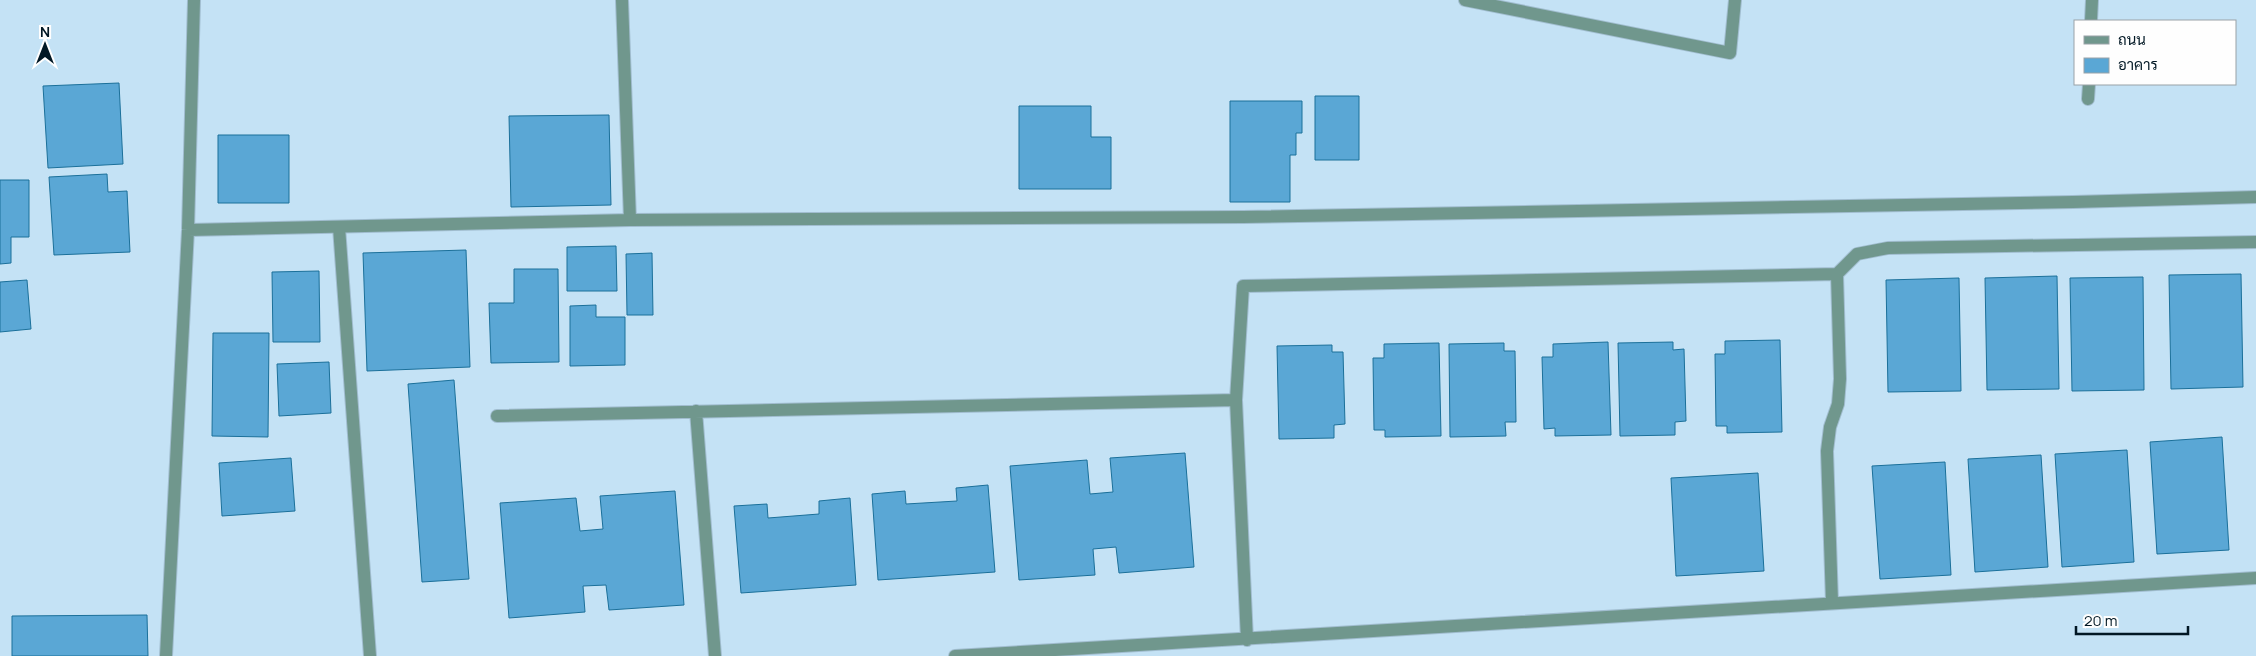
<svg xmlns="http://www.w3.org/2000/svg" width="2256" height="656" font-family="Manrope,Sarabun,sans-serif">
<rect width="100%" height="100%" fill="#c4e2f5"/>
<!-- building -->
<path fill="#5aa7d5" stroke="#1b709a" d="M119,83L123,164L48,168L43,86Z
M1315,96H1359V160H1315Z
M1230,101H1302V133H1296V155H1290V202H1230Z
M1019,106H1091V137H1111V189H1019Z
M609,115L611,205L511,207L509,116Z
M218,135H289V203H218Z
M107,174L108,192L127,191L130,252L54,255L49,177Z
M0,180H29V237H11V263L0,264Z
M616,246L617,291H567V247Z
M466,250L470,367L367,371L363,253Z
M652,253L653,315H627L626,254Z
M514,269H558L559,362L491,363L489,303H514Z
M319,271L320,342H273L272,272Z
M2241,274L2243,387L2171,389L2169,275Z
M2057,276L2059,389L1987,390L1985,278Z
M2143,277L2144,390L2072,391L2070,278Z
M1959,278L1961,391L1888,392L1886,280Z
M27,280L31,329L0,332V282Z
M596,305V317H625V365L570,366V306Z
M213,333H269L268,437L212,436Z
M1780,340L1782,432L1727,433V426H1716L1715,354H1725V341Z
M1608,342L1611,435L1555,436V428L1544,429L1542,357H1553V344Z
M1673,342V350L1684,349L1686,421L1675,422V435L1620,436L1618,343Z
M1439,343L1441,436L1385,437V430H1374L1373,358H1384V344Z
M1504,343V351H1515L1516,422H1505L1506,436L1450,437L1449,344Z
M1332,345V352H1343L1345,424L1334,425V438L1279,439L1277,346Z
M329,362L331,413L279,416L277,364Z
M454,380L469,579L422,582L408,384Z
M2222,437L2229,550L2157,554L2150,442Z
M2127,450L2134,562L2062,567L2055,454Z
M1185,453L1194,567L1119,573L1116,547L1093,549L1095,575L1019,580L1010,466L1087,460L1090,494L1113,492L1110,458Z
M2041,455L2048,567L1975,572L1968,459Z
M291,458L295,511L222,516L219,463Z
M1945,462L1951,575L1880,579L1872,466Z
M1758,473L1764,571L1676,576L1671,478Z
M988,485L995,572L878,580L872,494L905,491L906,504L957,501L956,488Z
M675,491L684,605L609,610L606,585L583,586L585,612L509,618L500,503L576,498L580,531L603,529L600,496Z
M850,498L856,585L741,593L734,506L767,504L768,518L819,514V501Z
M147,615L148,656H12V616Z"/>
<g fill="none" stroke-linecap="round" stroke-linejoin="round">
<defs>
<path id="street" d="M622,0L630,220
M1465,0L1730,53L1735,0
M2091,21L2092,0
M2088,99L2089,84
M339,227L370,656
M188,230L630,220L1243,217L2073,202L2256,197
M1236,400L1243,286L1837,274L1857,254L1888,248L2256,242
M696,411L715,656
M497,416L1236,400L1247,640
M1832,602L1827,451L1830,427L1838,404L1840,379L1837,274
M166,656L188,230L194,0
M955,656L2256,578"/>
</defs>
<!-- street casing -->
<use href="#street" stroke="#a1bdcf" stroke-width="14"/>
<!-- street -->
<use href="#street" stroke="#70978d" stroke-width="12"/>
</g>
<!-- legend -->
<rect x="2074" y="20" width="162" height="65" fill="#fefefe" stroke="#99a2a7"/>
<rect x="2084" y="36" width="25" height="8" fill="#70978d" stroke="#99a2a7"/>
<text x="2118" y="45" font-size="15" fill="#011724">ถนน</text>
<rect x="2084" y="58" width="25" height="15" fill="#5aa7d5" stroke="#99a2a7"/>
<text x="2118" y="70" font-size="15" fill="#011724">อาคาร</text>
<!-- north arrow -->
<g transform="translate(45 45)" stroke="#fefefe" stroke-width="4" paint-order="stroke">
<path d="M0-4L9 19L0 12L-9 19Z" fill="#011724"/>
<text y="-8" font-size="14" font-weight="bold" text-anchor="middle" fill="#011724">N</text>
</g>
<!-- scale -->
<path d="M2076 626v8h112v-8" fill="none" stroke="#011724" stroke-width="2.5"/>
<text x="2084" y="626" font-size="15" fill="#011724" stroke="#fefefe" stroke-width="4" paint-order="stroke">20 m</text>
</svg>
